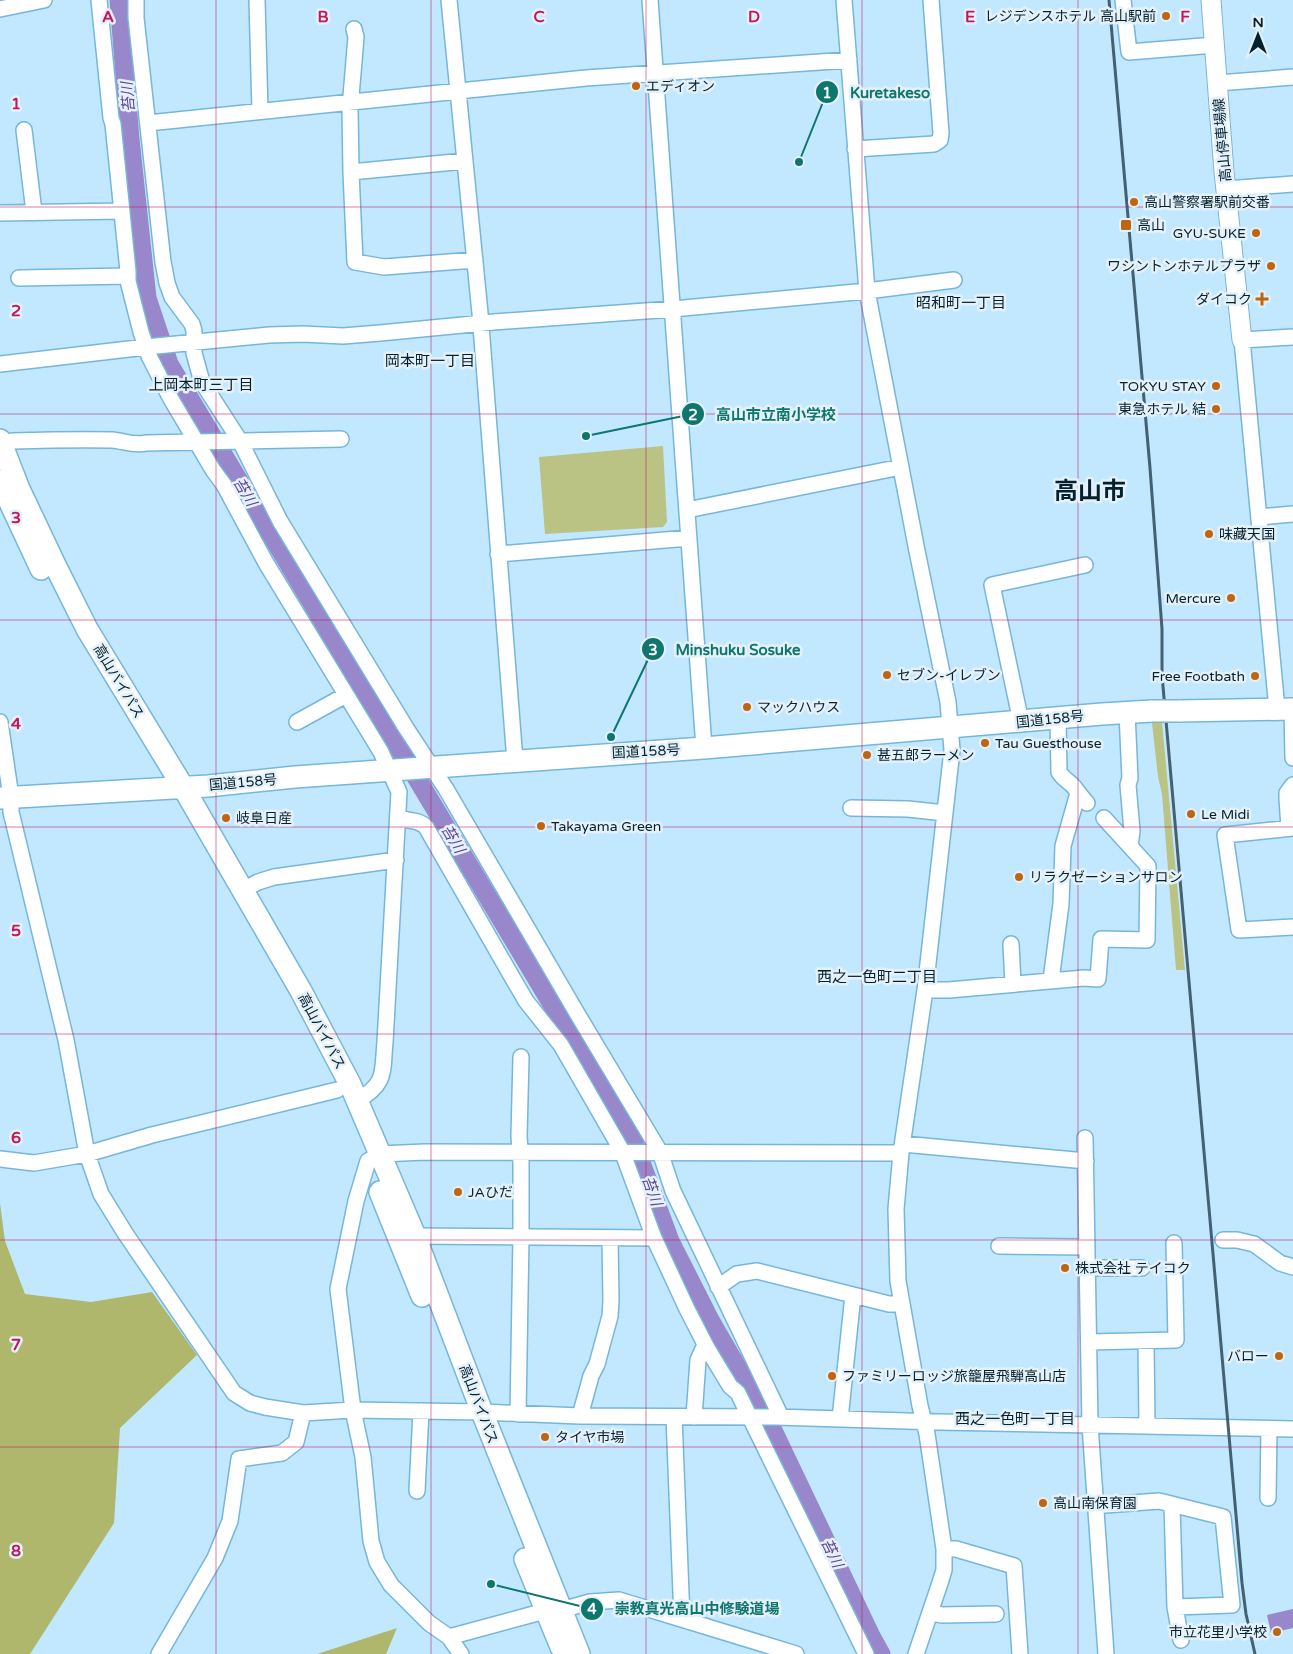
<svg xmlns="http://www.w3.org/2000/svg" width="1293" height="1654" font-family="'Varela Round','Noto Sans JP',sans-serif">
<rect width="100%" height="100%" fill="#c2e8ff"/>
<!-- green -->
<path fill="#bac383" d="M663,446L667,522L663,527L545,534L539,457Z
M1162,722L1185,970H1176L1162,794L1158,777L1152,723Z"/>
<!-- forest -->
<path fill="#aeb76c" d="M0,1203L5,1241L25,1294L91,1302L152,1292L197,1355L120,1428L114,1523L30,1654H0Z
M397,1628L386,1654H317Z"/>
<!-- water -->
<path fill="#9888cb" d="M1293,1609V1628L1271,1633L1267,1615Z"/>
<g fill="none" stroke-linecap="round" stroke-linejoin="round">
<!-- river -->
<path stroke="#9888cb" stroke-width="19" d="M119,0L130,139L147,298L169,364L632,1138L670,1241L710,1320L769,1422L871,1636L881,1654"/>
<defs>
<path id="minor" d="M99,0L111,118L113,124L128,271V281L141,332L149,356L171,399L213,470L224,485L266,563L381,752L399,792L385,1042C382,1073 387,1083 357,1101
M136,0V18L163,262L167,283L172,297L192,324L194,331V353L202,382L240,441L280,521L406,728L446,789L578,1015L660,1152L673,1191L781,1417
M257,0L260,111
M449,0L480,313L515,761
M650,0L704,748
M844,0L867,291L917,551L948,702L952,750L925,990L901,1153L896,1209L898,1281L920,1406L927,1434L944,1549V1570L940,1583L916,1654
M1123,0L1129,52L1215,45
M0,9L44,0
M354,29L356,37L350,108L351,172L355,262L384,267L475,260
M1218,83L1293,77
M148,123L586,78L849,60
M24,130L34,212
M855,149L934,144L940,140L941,133L931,0
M351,172L465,161
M1226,189L1293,184
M0,213L122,211
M19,278L128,276
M0,364L146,347L269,335L303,334L343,336L380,333L494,322L673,309L867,291L954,280
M2,444L12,441C45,440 78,439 112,440C124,441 134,446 146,443L341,439
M687,510L901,467
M1259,517L1293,514
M498,554L689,538
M1277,709L1242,340L1293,337
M1292,709L1293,758
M1127,713L1130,778L1128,785L1132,831L1130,846
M1058,718L1059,772C1063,779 1069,781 1074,787C1078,792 1082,798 1087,803
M0,722L11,797V812L66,1040L87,1154L101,1194L125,1233L234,1393L250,1403L265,1407L303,1413L353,1410L482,1412L580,1416L776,1417L939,1422L1293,1429
M297,722L346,695
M1021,722L992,585L1085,565
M851,808L908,809L945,813
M399,817C409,823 417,818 426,827L512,977L526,1001L561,1045L622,1151L654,1238L687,1309L707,1348L730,1386L738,1393L866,1654
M1289,828L1287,798V793L1293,785
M1293,828L1225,835L1239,930L1293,927
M243,890L258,882L274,877L396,860
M1011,944L1013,984
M1051,980L1061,904L1063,846L1078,793
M925,990H949L1084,978L1098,979L1101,939L1147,940L1148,866L1104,818
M1085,1138L1090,1425L1106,1654
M903,1144L1086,1161
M0,1159L34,1163L87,1154L152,1135L337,1090
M415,1236L654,1238
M1223,1240H1237L1254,1244L1280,1263L1293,1267
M999,1246L1087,1247
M1087,1268H1142
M718,1287L737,1274L757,1271L889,1304H901
M1146,1341L1147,1426
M1089,1342L1176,1340L1174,1243
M518,1414L521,1236V1163L519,1136L521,1057
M580,1416L591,1376L597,1364L610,1316L611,1300L610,1238
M674,1417L682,1619
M694,1417L698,1360L703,1349L707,1348
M840,1419L853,1295
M417,1491L421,1411
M1268,1498L1269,1429
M1095,1503L1105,1505L1159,1501L1223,1517L1232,1605L1175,1607L1172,1505
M944,1549H956L1014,1566L1020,1654
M1175,1607L1181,1640
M561,1610L590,1602L619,1600L796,1654
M931,1612L941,1615L996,1614
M449,1637L545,1611
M159,1654L215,1558L230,1521L239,1459L282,1453L296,1442L303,1413
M461,1654L449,1637L429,1623L391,1585L377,1562L371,1541L363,1457L353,1410L338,1289L356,1201L368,1161L380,1154L425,1152L901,1153"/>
<path id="major" d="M1211,0L1224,172L1242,340"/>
<path id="highway" d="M0,440L19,489L55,565L87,629L183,787L301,991L350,1084L415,1236L482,1412L579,1654
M0,481L41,569
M1179,711L1293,709
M0,798L208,786L295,777L704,748L1102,714L1152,711
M380,1192L422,1296
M525,1559L561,1647"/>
</defs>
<!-- minor casing -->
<use href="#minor" stroke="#76b6db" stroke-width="18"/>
<!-- major casing -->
<use href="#major" stroke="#76b6db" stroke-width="21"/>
<!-- highway casing -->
<use href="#highway" stroke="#76b6db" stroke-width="24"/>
<!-- minor -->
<use href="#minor" stroke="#fff" stroke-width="15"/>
<!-- major -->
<use href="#major" stroke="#fff" stroke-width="19"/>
<!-- highway -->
<use href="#highway" stroke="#fff" stroke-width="21"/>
<!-- rail -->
<path stroke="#436172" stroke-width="3" d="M1109,0L1150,468L1162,629V675L1242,1583L1246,1614L1255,1654"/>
<defs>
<path id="highway-bridge" d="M1152,711H1179"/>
</defs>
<!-- highway-bridge casing -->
<use href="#highway-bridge" stroke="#76b6db" stroke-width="24" stroke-linecap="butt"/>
<!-- highway-bridge -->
<use href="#highway-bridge" stroke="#fff" stroke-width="21"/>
</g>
<!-- grid -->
<path fill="none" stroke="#c2185b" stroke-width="1" stroke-opacity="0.55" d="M216,0V1654M431,0V1654M646,0V1654M862,0V1654M1078,0V1654M0,207H1293M0,414H1293M0,620H1293M0,827H1293M0,1034H1293M0,1240H1293M0,1447H1293"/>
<!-- markers -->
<g fill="#bf6410" stroke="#e5f1f9" stroke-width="2">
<circle cx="1166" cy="16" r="5"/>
<circle cx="636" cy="86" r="5"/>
<circle cx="1134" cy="202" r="5"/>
<rect x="1120" y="219" width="12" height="12" rx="2.5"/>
<circle cx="1256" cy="233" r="5"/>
<circle cx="1271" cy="266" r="5"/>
<path d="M1259.5 291.5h5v5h5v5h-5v5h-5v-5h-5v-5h5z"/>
<circle cx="1216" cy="386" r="5"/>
<circle cx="1216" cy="409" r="5"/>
<circle cx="1209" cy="534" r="5"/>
<circle cx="1231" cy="598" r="5"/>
<circle cx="887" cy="675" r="5"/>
<circle cx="1255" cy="676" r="5"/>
<circle cx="747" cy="707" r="5"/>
<circle cx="985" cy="743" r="5"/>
<circle cx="867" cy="755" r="5"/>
<circle cx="1191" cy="814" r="5"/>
<circle cx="226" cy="818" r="5"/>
<circle cx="541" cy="826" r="5"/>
<circle cx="1019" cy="877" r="5"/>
<circle cx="458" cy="1192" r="5"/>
<circle cx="1065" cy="1268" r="5"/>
<circle cx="1279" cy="1356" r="5"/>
<circle cx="832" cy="1376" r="5"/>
<circle cx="545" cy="1437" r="5"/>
<circle cx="1043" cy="1503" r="5"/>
<circle cx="1277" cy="1632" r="5"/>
</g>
<g text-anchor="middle" stroke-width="5" stroke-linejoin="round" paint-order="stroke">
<!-- poi labels -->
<g font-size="14" fill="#05202e" stroke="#e5f1f9" text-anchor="start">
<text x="1156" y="21" text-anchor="end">レジデンスホテル 高山駅前</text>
<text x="646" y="91">エディオン</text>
<text x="1144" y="207">高山警察署駅前交番</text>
<text x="1137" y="230">高山</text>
<text x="1246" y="238" text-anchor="end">GYU-SUKE</text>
<text x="1261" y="271" text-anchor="end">ワシントンホテルプラザ</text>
<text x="1252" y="304" text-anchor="end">ダイコク</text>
<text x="1206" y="391" text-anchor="end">TOKYU STAY</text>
<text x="1206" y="414" text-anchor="end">東急ホテル 結</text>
<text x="1219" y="539">味藏天国</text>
<text x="1221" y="603" text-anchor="end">Mercure</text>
<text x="897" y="680">セブン-イレブン</text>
<text x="1245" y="681" text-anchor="end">Free Footbath</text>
<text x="757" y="712">マックハウス</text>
<text x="995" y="748">Tau Guesthouse</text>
<text x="877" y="760">甚五郎ラーメン</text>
<text x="1201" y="819">Le Midi</text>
<text x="236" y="823">岐阜日産</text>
<text x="551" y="831">Takayama Green</text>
<text x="1029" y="882">リラクゼーションサロン</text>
<text x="468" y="1197">JAひだ</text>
<text x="1075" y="1273">株式会社 テイコク</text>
<text x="1269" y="1361" text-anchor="end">バロー</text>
<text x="842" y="1381">ファミリーロッジ旅籠屋飛騨高山店</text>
<text x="555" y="1442">タイヤ市場</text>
<text x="1053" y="1508">高山南保育園</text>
<text x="1267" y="1637" text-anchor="end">市立花里小学校</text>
</g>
<!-- street labels -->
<g font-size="14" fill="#05202e" stroke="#e5f1f9">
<text transform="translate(1222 140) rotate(-95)" y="5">高山停車場線</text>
<text transform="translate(119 681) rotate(59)" y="5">高山バイパス</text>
<text transform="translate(1050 719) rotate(-6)" y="5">国道158号</text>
<text transform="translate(646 751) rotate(-3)" y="5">国道158号</text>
<text transform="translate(243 782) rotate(-5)" y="5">国道158号</text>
<text transform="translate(322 1031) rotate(62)" y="5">高山バイパス</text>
<text transform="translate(479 1404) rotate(69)" y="5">高山バイパス</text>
</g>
<!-- water labels -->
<g font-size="15" font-style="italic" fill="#5d4496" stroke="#e5f1f9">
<text transform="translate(128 97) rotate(-95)" y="5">苔川</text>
<text transform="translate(245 492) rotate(59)" y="5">苔川</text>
<text transform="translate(453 839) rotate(59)" y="5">苔川</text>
<text transform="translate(652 1191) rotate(70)" y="5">苔川</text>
<text transform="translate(832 1553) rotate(64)" y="5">苔川</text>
</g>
<!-- neighbourhood labels -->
<g font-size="15" fill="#05202e" stroke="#e5f1f9">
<text x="961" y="308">昭和町一丁目</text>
<text x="430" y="366">岡本町一丁目</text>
<text x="201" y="390">上岡本町三丁目</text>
<text x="877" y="982">西之一色町二丁目</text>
<text x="1015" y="1424">西之一色町一丁目</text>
</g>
<!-- town labels -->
<g font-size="24" font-weight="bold" fill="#05202e" stroke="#e5f1f9">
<text x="1090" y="499">高山市</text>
</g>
</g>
<g font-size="16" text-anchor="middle" font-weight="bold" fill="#c2185b" stroke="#e5f1f9" stroke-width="5" stroke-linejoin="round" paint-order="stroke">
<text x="108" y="22">A</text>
<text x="323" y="22">B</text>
<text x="539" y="22">C</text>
<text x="754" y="22">D</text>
<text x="970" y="22">E</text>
<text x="1185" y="22">F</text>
<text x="16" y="109">1</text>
<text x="16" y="316">2</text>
<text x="16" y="523">3</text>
<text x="16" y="729">4</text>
<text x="16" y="936">5</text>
<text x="16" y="1143">6</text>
<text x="16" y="1350">7</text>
<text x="16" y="1556">8</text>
</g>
<!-- callouts -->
<path fill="none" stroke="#0f766e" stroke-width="2" d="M799 162L827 92M586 436L693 414M611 737L653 649M491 1584L592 1609"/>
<g fill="#0f766e" stroke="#e5f1f9" stroke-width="2">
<circle cx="799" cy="162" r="5"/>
<circle cx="586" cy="436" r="5"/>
<circle cx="611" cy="737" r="5"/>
<circle cx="491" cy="1584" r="5"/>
<circle cx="827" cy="92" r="12"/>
<circle cx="693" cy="414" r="12"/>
<circle cx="653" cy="649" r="12"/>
<circle cx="592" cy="1609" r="12"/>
</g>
<g font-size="15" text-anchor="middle" font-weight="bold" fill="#fff">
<text x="827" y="98">1</text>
<text x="693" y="420">2</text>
<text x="653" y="655">3</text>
<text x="592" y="1614">4</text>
</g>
<g font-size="15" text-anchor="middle" font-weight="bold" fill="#0f766e" stroke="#e5f1f9" stroke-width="5" stroke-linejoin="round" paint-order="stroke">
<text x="890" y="98">Kuretakeso</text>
<text x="776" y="420">高山市立南小学校</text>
<text x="738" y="655">Minshuku Sosuke</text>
<text x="697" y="1614">崇教真光高山中修験道場</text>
</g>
<!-- north arrow -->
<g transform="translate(1258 35)" stroke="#e5f1f9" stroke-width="4" paint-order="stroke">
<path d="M0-4L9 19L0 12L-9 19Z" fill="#05202e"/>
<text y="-8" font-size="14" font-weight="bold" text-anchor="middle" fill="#05202e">N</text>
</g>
</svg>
